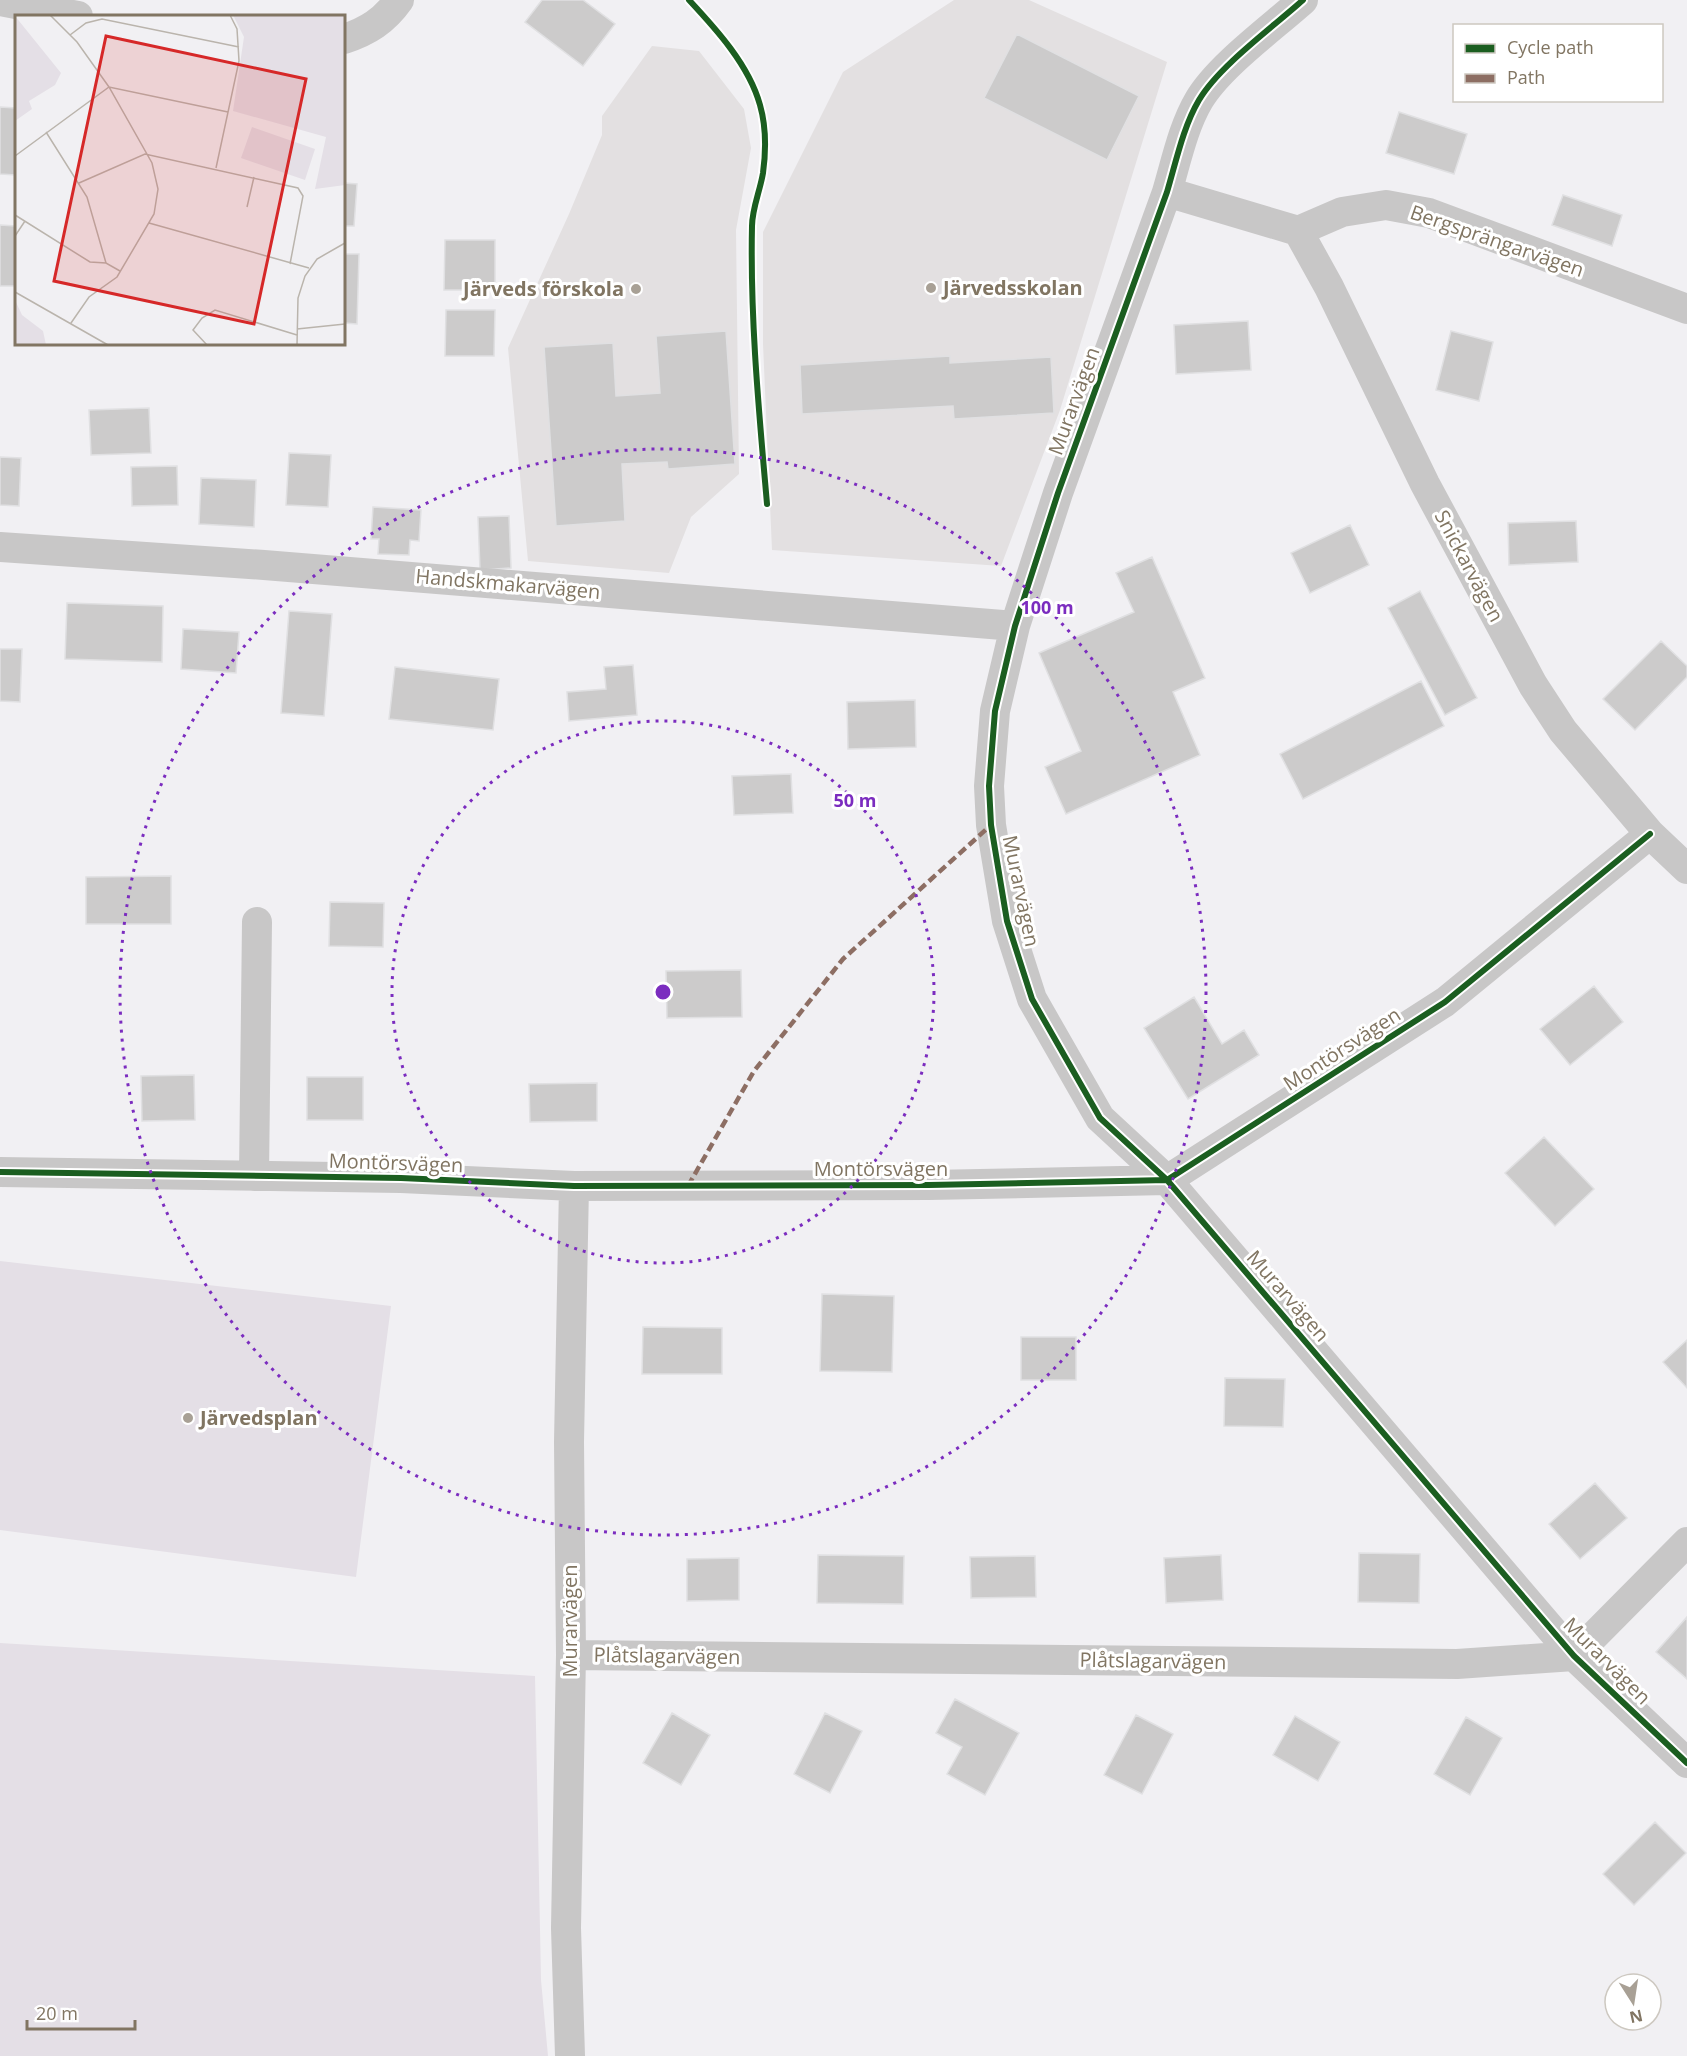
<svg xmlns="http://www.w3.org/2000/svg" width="1687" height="2056" font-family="'Open Sans',sans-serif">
<rect width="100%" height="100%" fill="#f1f0f3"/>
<!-- built -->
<path fill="#e3e0e1" d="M954,0H1029L1167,62L1060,410L1001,566L772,550L763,344V232L843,72Z
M652,46L699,51L744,109L751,148L736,230L739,474L691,517L669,573L528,561L508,348L569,214L602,135V116Z"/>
<!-- green -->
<path fill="#e4dfe6" d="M0,1261L391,1306L356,1577L0,1530Z
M0,1643L535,1676L541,1980L548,2056H0Z"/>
<!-- building -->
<path fill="#cccbcb" stroke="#e0e0e2" stroke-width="1.5" d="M542,0H583L615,24L583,66L525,22Z
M1017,34L1139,96L1107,160L984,98Z
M0,107L16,108V175L0,174Z
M1399,112L1467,134L1454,174L1386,153Z
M344,183L357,184L354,226H344Z
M1563,195L1622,215L1612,246L1552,225Z
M0,225L16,226V286H0Z
M445,240H495V290H444Z
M344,254H359L357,324L344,323Z
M446,310H495L494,356H445Z
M1248,321L1251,370L1176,374L1174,325Z
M726,331L735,464L668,469L667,462L622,464L625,521L556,526L544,347L613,343L616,396L660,393L656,336Z
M1451,331L1493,342L1479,401L1436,390Z
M950,356V363L1051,357L1054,413L954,419L953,406L802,414L800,365Z
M149,408L151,453L91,455L89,410Z
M289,453L331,455L328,507L286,505Z
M0,457L21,458L19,506L0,505Z
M177,466L178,505L132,506L131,467Z
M201,478L256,480L254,527L199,524Z
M373,507L421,510L419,541L410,540L409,555L378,554L379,539H371Z
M509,516L511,568L480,570L478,517Z
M1576,521L1578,562L1509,565L1508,523Z
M1350,525L1369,565L1310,593L1291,553Z
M1152,557L1205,678L1173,692L1200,755L1066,814L1045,767L1081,751L1039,653L1134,612L1116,573Z
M1420,591L1477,698L1445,715L1388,608Z
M67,603L163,606L162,662L65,659Z
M289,611L332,614L324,716L281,713Z
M183,629L239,632L236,673L181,669Z
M1661,641L1687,666V677L1635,730L1603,699Z
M0,649H22L20,702L0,701Z
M633,665L637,715L569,721L567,692L606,689L604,667Z
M395,667L499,679L493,730L389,719Z
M1421,681L1444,726L1303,799L1280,754Z
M915,700L916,747L848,749L847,702Z
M791,774L793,813L734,815L732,776Z
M171,876V924H86V877Z
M330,902L384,903L383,947L329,946Z
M741,970L742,1017L667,1018L666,971Z
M1594,986L1623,1022L1570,1065L1540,1029Z
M1194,997L1222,1044L1244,1030L1259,1055L1188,1099L1144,1028Z
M194,1075L195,1120L142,1121L141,1076Z
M307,1077H363V1120H307Z
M597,1083V1121L530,1122L529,1084Z
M1544,1137L1594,1189L1555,1226L1505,1173Z
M822,1294L894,1296L892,1372L820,1371Z
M643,1327L722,1328V1374H642Z
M1021,1337H1076V1380H1021Z
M1687,1340V1388L1663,1362Z
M1225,1378L1285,1379L1283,1427L1224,1426Z
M1595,1483L1627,1518L1580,1559L1549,1524Z
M1359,1553L1420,1554L1419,1603L1358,1602Z
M818,1555L904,1556L903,1604L817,1603Z
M1221,1555L1223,1600L1166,1603L1164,1558Z
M1035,1556L1036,1597L971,1598L970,1557Z
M739,1558V1600L687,1601V1559Z
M1687,1617V1679L1656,1652Z
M955,1699L1019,1733L985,1795L947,1774L962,1747L936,1733Z
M672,1713L710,1735L681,1785L643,1763Z
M825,1713L862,1731L830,1793L794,1774Z
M1136,1715L1173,1734L1142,1794L1104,1775Z
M1295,1716L1340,1742L1318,1781L1273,1755Z
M1466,1717L1502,1738L1470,1795L1434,1774Z
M1655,1822L1686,1853L1634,1905L1603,1874Z"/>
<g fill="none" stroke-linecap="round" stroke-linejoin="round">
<!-- minor -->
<path stroke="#c8c7c7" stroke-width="30" d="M1303,0C1273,27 1219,66 1199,100C1183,127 1176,162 1167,192L1058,493L1015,626L995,711L989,786L991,825L1007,921L1032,999L1100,1118L1167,1180L1574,1656L1687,1763
M0,1L78,16
M344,39C368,31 384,21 399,0
M1167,192L1298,231L1342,212L1386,205L1429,213L1687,309
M1298,231L1329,287L1425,484L1533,685L1563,731L1650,834L1687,869
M0,547L264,565L1015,626
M0,1172L401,1178L574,1186L929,1185L1167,1180L1445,1002L1650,834
M254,1176L257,922
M571,1655L1457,1664L1574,1656L1687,1542
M570,2056L566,1928L571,1655L569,1442L574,1186"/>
<!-- quiet -->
<path stroke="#8d6e63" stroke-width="4.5" stroke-dasharray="9 4.5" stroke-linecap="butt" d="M688,1186L754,1071L843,959L991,825"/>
<defs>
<path id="cycleway" d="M689,0C716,29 749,65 760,105C766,126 766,151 763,173C760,191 752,209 752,226C750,319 759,412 767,504
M1303,0C1273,27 1219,66 1199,100C1183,127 1176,162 1167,192L1058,493L1015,626L995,711L989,786L991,825L1007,921L1032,999L1100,1118L1167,1180L1574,1656L1687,1763
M0,1172L401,1178L574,1186L929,1185L1167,1180L1445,1002L1650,834"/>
</defs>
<!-- cycleway casing -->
<use href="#cycleway" stroke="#fff" stroke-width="10"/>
<!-- cycleway -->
<use href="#cycleway" stroke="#1b5e20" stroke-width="6"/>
</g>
<!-- distance rings -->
<g fill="none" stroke="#7b2cbf" stroke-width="3" stroke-dasharray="3 6">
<circle cx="663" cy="992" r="271"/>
<circle cx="663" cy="992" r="543"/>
</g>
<!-- markers -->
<g fill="#a8a095" stroke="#fff" stroke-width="2">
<circle cx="931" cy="288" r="6"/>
<circle cx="636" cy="289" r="6"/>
<circle cx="188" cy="1418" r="6"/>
</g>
<g text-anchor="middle" stroke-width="6" stroke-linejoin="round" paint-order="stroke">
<!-- street labels -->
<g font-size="20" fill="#817562" stroke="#fff">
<text transform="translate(1497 241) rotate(19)" y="7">Bergsprängarvägen</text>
<text transform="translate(1074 401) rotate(-70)" y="7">Murarvägen</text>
<text transform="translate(1469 566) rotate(62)" y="7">Snickarvägen</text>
<text transform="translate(508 584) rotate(5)" y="7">Handskmakarvägen</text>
<text transform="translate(1021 891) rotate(78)" y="7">Murarvägen</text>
<text transform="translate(1342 1049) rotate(-33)" y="7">Montörsvägen</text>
<text transform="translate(396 1163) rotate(2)" y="7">Montörsvägen</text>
<text x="881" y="1176">Montörsvägen</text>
<text transform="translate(1288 1296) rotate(49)" y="7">Murarvägen</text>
<text transform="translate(570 1621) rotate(-90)" y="7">Murarvägen</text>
<text transform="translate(667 1656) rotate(1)" y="7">Plåtslagarvägen</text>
<text transform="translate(1153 1661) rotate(1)" y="7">Plåtslagarvägen</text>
<text transform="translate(1607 1661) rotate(45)" y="7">Murarvägen</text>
</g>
<!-- poi labels -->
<g font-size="20" font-weight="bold" fill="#817562" stroke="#fff" text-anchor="start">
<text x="943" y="295">Järvedsskolan</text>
<text x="624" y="296" text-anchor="end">Järveds förskola</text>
<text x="200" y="1425">Järvedsplan</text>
</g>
</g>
<!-- overview -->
<g transform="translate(15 15)">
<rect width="330" height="330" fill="#f1f0f3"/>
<path d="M218,0H330V170L300,174L311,122L218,96L229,22ZM0,1L46,58L40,70L14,86L17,94L0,106ZM237,112L300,134L290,165L226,143ZM0,285L7,300L28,316L31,330H0Z" fill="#e4dfe6"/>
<path fill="none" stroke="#bab4ac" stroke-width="1.5" d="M35,0L62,27L94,72L137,148L143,174L139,199L102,262L74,282L56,308M55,20L71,8L87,4L224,32M31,117L72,182L91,248M0,141L94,72L213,97M201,153L224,46L222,14L215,0M64,168L130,139L283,173L288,181L275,249M232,192L239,162M0,200L75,247L91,248L105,256M134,208L294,253M0,221L10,206M0,277L93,330M282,314L330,309M192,330L178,315L187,303L200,295L282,320M282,330L283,283L290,261L302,244L330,228"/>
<path fill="#d62828" fill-opacity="0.15" stroke="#d62828" stroke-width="3" d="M91,21L291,64L239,309L39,266Z"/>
<rect width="330" height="330" fill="none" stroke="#817562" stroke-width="3"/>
</g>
<circle cx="663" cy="992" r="9" fill="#7b2cbf" stroke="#fff" stroke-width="3"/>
<g font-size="18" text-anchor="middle" font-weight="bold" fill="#7b2cbf" stroke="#fff" stroke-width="6" stroke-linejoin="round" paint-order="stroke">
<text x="1047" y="614">100 m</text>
<text x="855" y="807">50 m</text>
</g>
<!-- legend -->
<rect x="1453" y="24" width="210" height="78" fill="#ffffff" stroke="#cdc8c0" stroke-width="1.5"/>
<rect x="1465" y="44" width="30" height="9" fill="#1b5e20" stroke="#cdc8c0" stroke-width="1.5"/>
<text x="1507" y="54" font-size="18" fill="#817562">Cycle path</text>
<rect x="1465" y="74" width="30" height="9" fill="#8d6e63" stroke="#cdc8c0" stroke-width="1.5"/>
<text x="1507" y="84" font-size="18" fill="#817562">Path</text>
<!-- north arrow -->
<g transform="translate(1633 2002) rotate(168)"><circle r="28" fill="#ffffff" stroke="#cdc8c0" stroke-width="1.5"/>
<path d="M0-4.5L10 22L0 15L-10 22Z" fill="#a8a095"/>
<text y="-9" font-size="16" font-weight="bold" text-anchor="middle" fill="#817562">N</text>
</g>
<!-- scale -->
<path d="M27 2020v9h108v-9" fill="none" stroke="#817562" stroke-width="3"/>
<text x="36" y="2020" font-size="18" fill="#817562" stroke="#ffffff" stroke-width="4.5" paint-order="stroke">20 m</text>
</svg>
